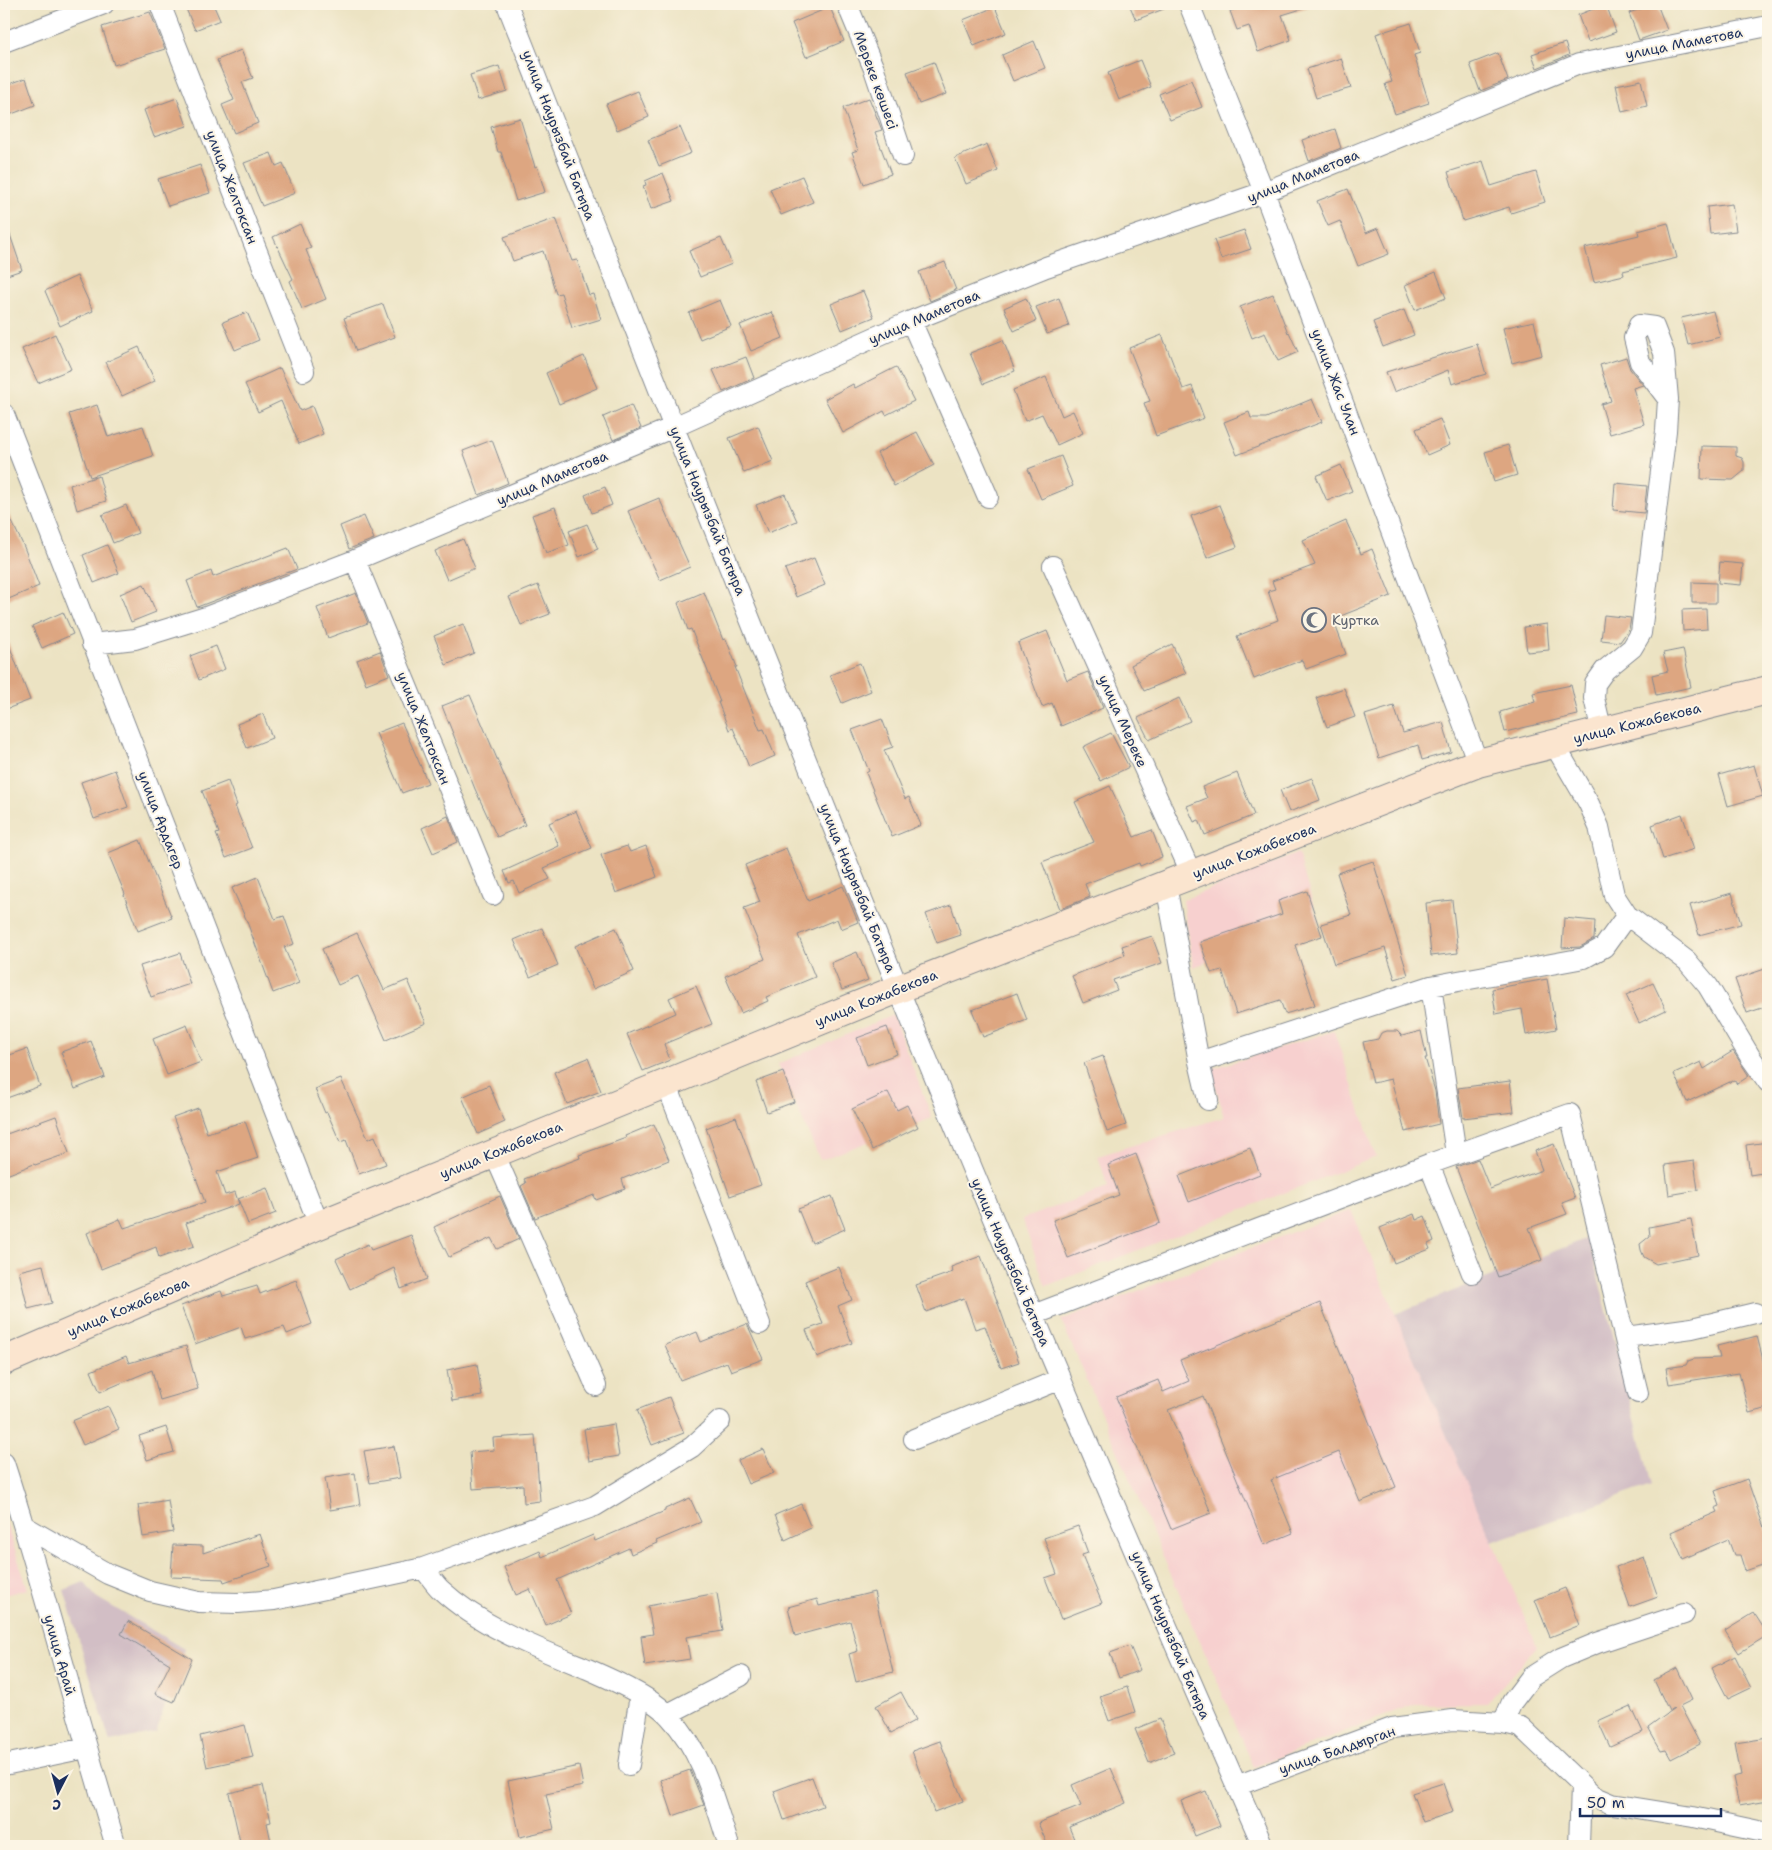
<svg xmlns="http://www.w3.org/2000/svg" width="1772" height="1850" font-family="'Shantell Sans',sans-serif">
<rect width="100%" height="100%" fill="#fcf5e5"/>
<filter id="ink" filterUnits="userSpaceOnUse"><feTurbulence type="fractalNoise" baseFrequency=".02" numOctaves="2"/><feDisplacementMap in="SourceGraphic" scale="10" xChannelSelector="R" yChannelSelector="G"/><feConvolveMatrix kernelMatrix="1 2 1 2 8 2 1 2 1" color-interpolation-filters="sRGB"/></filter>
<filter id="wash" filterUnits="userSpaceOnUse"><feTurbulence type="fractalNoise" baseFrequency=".0096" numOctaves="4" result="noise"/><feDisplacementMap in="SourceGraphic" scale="20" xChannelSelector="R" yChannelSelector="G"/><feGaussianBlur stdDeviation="1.12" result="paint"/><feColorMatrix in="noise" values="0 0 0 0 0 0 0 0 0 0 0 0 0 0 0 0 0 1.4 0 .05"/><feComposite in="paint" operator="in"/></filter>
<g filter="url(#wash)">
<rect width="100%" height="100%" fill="#ece3c3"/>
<!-- built -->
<path fill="#f7d0cf" d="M1298,853L1318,922L1193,967L1183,900Z
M893,1015L932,1118L820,1160L778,1064Z
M1334,1031L1376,1157L1046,1286L1022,1219L1108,1187L1098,1156L1224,1117L1211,1069Z
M1351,1210L1537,1646L1487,1703L1415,1704L1254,1767L1061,1320Z
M4,1517L28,1589L4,1595Z"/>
<!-- industrial -->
<path fill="#d2bec5" d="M1588,1238L1652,1485L1492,1542L1395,1314Z
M84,1582L96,1597L184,1649L156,1732L110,1742L64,1590Z"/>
<g id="blocks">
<!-- building -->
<path fill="#dda681" d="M184,4H213L220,20L195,30Z
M1129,4H1176L1136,20Z
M1252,4H1308V7L1282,15L1291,40L1258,52L1249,26L1237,30L1230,11Z
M1606,4L1616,32L1588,42L1578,15Z
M1654,4H1657L1667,30L1639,40L1629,13Z
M830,7L844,41L806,57L792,23Z
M995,7L1006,33L974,46L963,20Z
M150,12L165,49L114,65L102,27Z
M1411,23L1420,53L1414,55L1429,103L1395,114L1385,84L1392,82L1376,34Z
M1034,41L1045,68L1013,81L1002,55Z
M1565,43L1569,55L1537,68L1532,54Z
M241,50L253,78L242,82L258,123L234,133L222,105L234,100L217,60Z
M1498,53L1508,80L1480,91L1470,64Z
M1341,58L1351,88L1316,98L1307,69Z
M1140,60L1151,87L1119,100L1108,73Z
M934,62L946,94L919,104L907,72Z
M499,66L507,91L478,100L470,75Z
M26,78L35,105L4,117V86Z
M1191,80L1202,107L1170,120L1159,94Z
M1641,80L1647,106L1622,112L1616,85Z
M638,91L649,117L617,130L606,104Z
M177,98L187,126L154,137L144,110Z
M869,98L882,130L875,132L891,174L864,184L852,152L858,150L843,108Z
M520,118L535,167L537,166L545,192L516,201L501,152H498L491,127Z
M680,127L691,153L659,166L648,140Z
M1335,129L1341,148L1309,161L1302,140Z
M987,144L998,171L966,184L955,158Z
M271,153L276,166L283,163L295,193L262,206L244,163Z
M1483,161L1491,186L1536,172L1545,202L1511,213L1509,207L1463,221L1448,172Z
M200,165L210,193L168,206L158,179Z
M663,173L674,201L651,209L643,186L646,185L645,181Z
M802,176L813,202L781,215L770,189Z
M1348,189L1366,233L1378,228L1389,254L1358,266L1340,221L1328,226L1317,201Z
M1732,204L1736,231L1710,234L1707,207Z
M556,218L572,261L577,260L589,295L593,294L601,319L572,328L561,293L556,294L543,251L513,261L504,237Z
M4,223H6L22,270L4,276Z
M1668,223L1677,258L1623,271L1624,275L1594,282L1585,248L1639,235L1638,231Z
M300,224L311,248L306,250L326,299L302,309L290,281L293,279L273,237Z
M1244,230L1251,249L1221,259L1214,240Z
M721,238L732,264L700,277L689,251Z
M945,262L956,290L930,301L919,272Z
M1436,272L1446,298L1415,310L1405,285Z
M77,276L93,311L60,326L45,291Z
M863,291L874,317L842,330L831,304Z
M1273,294L1288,333L1289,332L1298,352L1278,361L1265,333L1252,338L1240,307Z
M1026,298L1036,321L1014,331L1004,308Z
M1059,298L1069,326L1047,334L1036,307Z
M720,300L731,326L700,339L689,313Z
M383,304L395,337L356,351L344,318Z
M1404,310L1414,335L1383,347L1373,322Z
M1713,311L1720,337L1688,345L1681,318Z
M247,312L259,340L235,350L223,322Z
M772,312L783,338L751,351L740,325Z
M1534,321L1542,355L1512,363L1503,328Z
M55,334L71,369L38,383L22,349Z
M1162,335L1183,389L1192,386L1204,418L1156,436L1144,403L1150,401L1129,348Z
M1003,340L1015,371L983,384L970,353Z
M1477,344L1486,374L1452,384L1448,370L1394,392L1386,372Z
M139,347L155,381L122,396L106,362Z
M584,356L597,388L559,404L546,373Z
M746,357L754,378L723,392L713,370Z
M1626,357L1630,369L1643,385L1633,388L1644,424L1610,434L1601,404L1611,401L1600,365Z
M896,367L914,401L886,415L884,411L843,433L825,399L853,384L855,388Z
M280,368L300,411L312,406L323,434L299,444L281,401L258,412L245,384Z
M1046,377L1062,416L1073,411L1083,433L1057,445L1042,414L1025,421L1013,390Z
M1312,399L1322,422L1237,455L1224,422L1249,412L1251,418H1266Z
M97,405L108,437L143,426L153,456L90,477L69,414Z
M631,405L641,428L613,440L603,417Z
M1440,419L1450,445L1427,455L1416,429Z
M758,426L773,461L744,473L729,438Z
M917,432L934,465L894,486L877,453Z
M492,440L508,483L479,495L463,451Z
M1508,445L1517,475L1494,482L1485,452Z
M1702,446L1736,447V456L1742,458L1744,462V471L1733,480L1701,479Z
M1061,456L1073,486L1041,499L1028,469Z
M1341,465L1352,491L1327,501L1316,476Z
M99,476L106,501L77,510L70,485Z
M1615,483L1647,486L1644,513L1613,510Z
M605,487L612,505L592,513L585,495Z
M785,494L797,521L768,533L756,505Z
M659,498L690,567L660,580L628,511Z
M4,505L24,547L39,586L4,601Z
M126,505L138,533L113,543L102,515Z
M1220,505L1237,547L1207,558L1191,516Z
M555,507L569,545L546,553L532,515Z
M364,516L374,539L349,549L340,526Z
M1346,521L1361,554L1372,549L1391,596L1333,619L1346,654L1306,669L1302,660L1254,679L1237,636L1278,620L1268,591L1275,589L1272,581L1315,565L1303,540Z
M587,524L598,549L579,557L569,531Z
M463,539L475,568L447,580L435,551Z
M107,545L119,573L94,583L83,555Z
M288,548L297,569L197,607L187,581L211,571L213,577Z
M814,558L825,585L796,597L785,569Z
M1720,562L1743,564L1741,585L1718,583Z
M1692,582L1716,583V603H1692Z
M144,584L156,612L131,622L120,594Z
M538,585L550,614L521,625L509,597Z
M704,592L723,640L726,639L737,667H735L760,730L764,729L775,756L749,767L733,728L729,730L718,702H720L691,629L688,630L678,603Z
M356,593L368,623L328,638L317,608Z
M1706,609L1707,629L1683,631L1682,610Z
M63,612L73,634L42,648L32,626Z
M1604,615L1631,618L1629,629L1620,642L1601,640Z
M463,624L474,653L446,665L434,636Z
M1547,624L1549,650L1527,652L1524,627Z
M1047,631L1067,680L1088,672L1103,708L1061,726L1052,703L1042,707L1018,643Z
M4,634H5L30,700L4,710Z
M1172,644L1186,673L1144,691L1131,665Z
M216,646L225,669L199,680L190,656Z
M1683,649L1691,687L1656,695L1652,675L1668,671L1663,653Z
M380,651L389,675L366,684L357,660Z
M860,663L871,691L842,703L830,675Z
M1571,685L1578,715L1505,732L1500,712L1535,702L1533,693Z
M1344,688L1355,717L1327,727L1316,698Z
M470,695L525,825L497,837L475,789L442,706Z
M1179,698L1190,721L1149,740L1138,718Z
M1394,706L1403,733L1443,722L1451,752L1422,760L1418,745L1379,758L1365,715Z
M263,714L272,738L247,748L237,724Z
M882,719L893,747L884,750L905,799L909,797L921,825L892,837L866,773L869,771L852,730Z
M402,723L428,783L402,793L376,733Z
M1111,733L1129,767L1101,781L1083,747Z
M1754,765L1763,796L1728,806L1719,775Z
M115,770L128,807L94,819L81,782Z
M1237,773L1254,815L1205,835L1199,820L1194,822L1187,806L1207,798L1202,787Z
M1312,778L1320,800L1289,812L1280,790Z
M228,781L237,805L235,806L252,848L226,858L216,834L219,833L202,791Z
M1110,786L1134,837L1152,830L1162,857L1140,866L1139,863L1085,884L1090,897L1060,909L1042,862L1094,842L1075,802Z
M576,811L592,848L544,868L550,879L519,893L514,881L509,883L504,871L559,846L549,823Z
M1682,814L1694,849L1663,859L1652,825Z
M448,816L458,842L433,853L422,828Z
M140,840L172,918L138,931L124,895L125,894L108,853Z
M627,846L630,852L646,846L657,877L616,893L601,855Z
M786,848L808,901L843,886L858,922L841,929L837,919L798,935L815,977L766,997L768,1001L741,1013L725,976L765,959L744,908L760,902L745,865Z
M1373,861L1408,975L1395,979L1385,948L1334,964L1321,924L1351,915L1337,873Z
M258,877L275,919L284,916L294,944L284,947L299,983L273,993L246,919L232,888Z
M1307,891L1322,936L1295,945L1315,1005L1285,1014L1280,1000L1236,1014L1222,970L1211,973L1200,942L1282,914L1278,901Z
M1732,893L1741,924L1699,935L1690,905Z
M1452,900L1458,953L1431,956L1426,903Z
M951,905L961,935L937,943L926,914Z
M1564,918L1595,921L1594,939L1580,947L1562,948Z
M542,928L558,965L530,977L514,940Z
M616,928L634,971L593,989L575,946Z
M357,933L384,990L408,980L426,1023L386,1040L358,976L338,985L322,949Z
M1152,936L1162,963L1113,980L1117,990L1083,1003L1072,976L1125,955L1122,946Z
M857,952L868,980L842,990L831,963Z
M180,953L190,984L151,997L140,966Z
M1765,969L1768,978V1006L1747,1013L1735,979Z
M1547,979L1556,1029L1526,1035L1522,1009L1496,1014L1492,989Z
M1653,983L1666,1010L1639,1023L1626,995Z
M696,986L712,1024L664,1044L670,1060L643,1071L627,1034L676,1013L669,998Z
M1017,993L1027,1020L983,1037L972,1010Z
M187,1025L201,1062L167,1075L153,1039Z
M887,1027L897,1054L867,1065L857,1038Z
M1387,1031H1397L1402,1036L1421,1031L1427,1058H1425L1435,1091L1439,1124L1405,1132L1391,1079L1373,1083L1363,1042L1378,1039L1381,1033Z
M91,1041L105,1077L75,1089L61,1052Z
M27,1049L40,1086L4,1099V1057Z
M1733,1051L1749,1076L1737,1084L1734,1080L1687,1102L1674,1074L1701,1062L1704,1069Z
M1103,1056L1126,1125L1107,1132L1084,1063Z
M588,1058L601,1091L567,1104L554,1072Z
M783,1072L794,1102L767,1112L756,1082Z
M341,1079L368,1139L375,1136L386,1164L359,1174L346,1140L340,1142L327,1112L325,1113L315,1089Z
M1510,1081L1514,1112L1463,1118L1458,1088Z
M489,1085L505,1122L478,1134L462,1097Z
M888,1092L897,1110L907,1105L918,1127L872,1150L852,1109Z
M198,1108L207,1133L245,1121L258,1158L217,1172L225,1195L235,1192L239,1204L186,1223L194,1246L159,1258L156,1247L101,1269L87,1233L120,1219L124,1228L205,1202L173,1117Z
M56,1116L69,1153L35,1165L34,1164L4,1176V1135Z
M736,1117L761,1185L730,1196L706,1128Z
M654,1124L669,1160L622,1179L625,1189L596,1200L594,1195L535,1218L521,1186L526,1183L524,1179L580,1158L579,1155L626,1138L625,1136Z
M1768,1142V1172L1750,1175L1746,1145Z
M1554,1144L1575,1198L1562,1203L1567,1214L1529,1228L1542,1260L1498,1277L1456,1167L1478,1159L1490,1189L1542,1170L1535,1151Z
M1250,1148L1260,1174L1189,1202L1179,1176Z
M1136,1154L1143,1173L1142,1174L1160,1223L1068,1258L1053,1220L1119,1195L1108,1165Z
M1694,1161L1698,1190L1669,1195L1665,1165Z
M267,1188L276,1213L248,1224L238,1199Z
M500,1196L519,1239L497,1249L491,1238L449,1257L434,1227Z
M832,1196L845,1229L812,1243L798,1209Z
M1414,1214L1416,1220L1425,1216L1434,1241L1428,1244L1430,1249L1394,1263L1380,1228Z
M1691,1219L1698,1255L1656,1264L1644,1257L1641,1250L1640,1244L1650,1236L1649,1227Z
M411,1235L427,1279L401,1289L394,1268L350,1289L336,1259L368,1244L371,1250Z
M981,1256L1019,1362L1001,1368L985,1326L975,1329L964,1298L926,1312L916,1285L953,1272L951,1267Z
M43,1265L52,1303L28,1309L19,1271Z
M839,1267L852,1300L838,1306L852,1343L817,1357L806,1330L823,1324L805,1281Z
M296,1280L312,1324L287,1334L284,1327L245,1339L241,1327L195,1344L181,1306L221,1291L223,1296L257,1286L260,1294Z
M1320,1303L1396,1487L1360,1502L1339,1452L1271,1480L1293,1533L1264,1545L1203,1396L1168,1410L1211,1513L1171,1529L1116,1397L1158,1380L1163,1392L1189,1381L1180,1360Z
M747,1324L763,1359L731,1371L727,1362L680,1380L665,1345L697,1332L701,1342Z
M1757,1336L1768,1380V1408L1749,1413L1739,1373L1669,1384L1666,1368L1686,1365L1688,1361L1694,1359L1720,1358L1717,1346Z
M186,1346L198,1389L160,1400L152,1370L100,1392L91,1371L126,1356L129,1363Z
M477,1364L482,1396L452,1401L447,1370Z
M669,1397L684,1433L652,1445L637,1410Z
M108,1406L119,1429L83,1445L72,1421Z
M614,1424L619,1456L589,1461L584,1429Z
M166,1427L174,1452L147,1460L139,1436Z
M535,1435L540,1501L524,1503L523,1485L473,1489L470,1452L494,1450L493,1438Z
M394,1446L400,1478L370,1483L364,1451Z
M763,1449L774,1473L748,1484L738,1460Z
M355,1473L360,1505L330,1510L325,1478Z
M1747,1479L1768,1539V1563L1745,1571L1740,1555H1734L1728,1539L1683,1559L1671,1532L1717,1512L1715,1508L1720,1506L1715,1491Z
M690,1498L701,1522L656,1541L657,1543L631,1554L629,1548L557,1580L571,1614L546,1625L530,1589L516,1595L504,1567L540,1551L542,1557L593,1535L595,1541L665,1511V1509Z
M168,1500L173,1532L143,1537L138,1505Z
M801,1504L811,1528L785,1540L775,1515Z
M1078,1526L1088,1553L1082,1555L1102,1603L1061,1619L1045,1578L1057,1574L1044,1538Z
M260,1534L271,1566L224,1582L223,1579L171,1577L173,1545L203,1546V1553Z
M1644,1557L1658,1597L1630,1607L1616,1567Z
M1565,1588L1580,1625L1550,1637L1535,1600Z
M874,1592L893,1672L856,1682L849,1654L858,1651L850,1621L795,1636L788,1607L817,1599L819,1606Z
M717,1593L723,1631L686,1637L690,1659L645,1666L641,1636L653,1634L648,1606Z
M1754,1613L1768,1635L1739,1653L1725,1631Z
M128,1621L192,1659L174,1702L155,1694L170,1664L121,1634Z
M1130,1646L1140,1670L1119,1678L1110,1653Z
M1735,1656L1751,1688L1728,1699L1712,1668Z
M1677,1668L1692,1700L1680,1706L1700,1744L1671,1759L1666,1750L1661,1751L1648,1728L1674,1709L1669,1711L1654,1680Z
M1127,1687L1135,1712L1109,1721L1100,1696Z
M901,1692L916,1720L891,1733L876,1706Z
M1631,1706L1643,1732L1610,1747L1598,1721Z
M1160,1719L1174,1753L1149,1763L1135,1729Z
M245,1725L253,1757L207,1767L200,1736Z
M1768,1738V1801L1739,1806L1733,1777L1741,1775L1735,1743Z
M940,1741L963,1801L934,1812L912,1751Z
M579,1766L583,1786L546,1794L554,1829L520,1837L508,1781Z
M1111,1768L1126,1803L1069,1827L1077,1846H1048L1038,1823L1081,1806L1072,1785Z
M690,1770L704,1805L673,1816L661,1780Z
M812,1777L823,1806L784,1820L774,1791Z
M1443,1783L1453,1812L1423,1822L1412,1793Z
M263,1785L271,1822L267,1823L272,1846H241L229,1793Z
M1206,1791L1220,1826L1195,1836L1181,1801Z"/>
</g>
</g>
<g filter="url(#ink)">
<use href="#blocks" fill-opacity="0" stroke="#848990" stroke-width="1"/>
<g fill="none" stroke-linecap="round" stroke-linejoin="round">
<defs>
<path id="minor" d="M160,4L304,371
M507,4C637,333 765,662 899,990C1015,1277 1138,1562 1263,1846
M847,4L874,69L903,156
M1189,4L1264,192L1478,763
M4,42L104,4
M911,321L988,497
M4,414L319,1225
M355,560L493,895
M1053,566L1192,875
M92,644L135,639L206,617L355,560L674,427L911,321L1046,267L1264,192L1579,64L1768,26
M1602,732L1594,698L1595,684L1605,670L1632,648L1641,633L1666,431L1668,399L1664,353L1654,327L1639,325L1634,338L1640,362L1668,399
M1554,744L1589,804L1599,827L1614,895L1627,915L1687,961L1708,986L1751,1058L1768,1082
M1166,885L1199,1062L1208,1100
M1431,986L1456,1154
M1199,1062L1431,986L1584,958L1604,947L1627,915
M666,1083L760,1324
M494,1153L596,1386
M1429,1164L1472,1273
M1033,1315L1429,1164L1570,1114L1638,1393
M1626,1337L1692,1328L1755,1313
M914,1439L1061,1379
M4,1463C45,1590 77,1719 116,1846
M24,1526L108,1574L150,1591L199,1602L238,1603L274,1600L423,1568L595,1506L692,1447L720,1421
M423,1568C429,1575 434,1583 440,1589C480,1626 534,1647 583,1667C608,1678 651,1696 669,1716C703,1752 714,1800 729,1846
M668,1714L741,1676
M1503,1723L1512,1702L1531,1677L1561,1658L1597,1643L1684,1614
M4,1765L86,1748
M629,1765L640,1695
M1236,1786L1392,1728L1453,1720L1503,1723L1521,1727L1593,1796L1612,1804L1693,1817L1768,1833
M1579,1846L1581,1785"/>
<path id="secondary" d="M4,1361L319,1225L898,989L1478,763L1768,690"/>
</defs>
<!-- minor casing -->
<use href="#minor" stroke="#848990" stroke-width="22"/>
<!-- secondary casing -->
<use href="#secondary" stroke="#848990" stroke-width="30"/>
<!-- minor -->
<use href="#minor" stroke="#fff" stroke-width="20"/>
<!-- secondary -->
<use href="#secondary" stroke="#fbe5cf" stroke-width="28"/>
</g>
</g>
<!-- icons -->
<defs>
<symbol id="mosque-ring" viewBox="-11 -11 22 22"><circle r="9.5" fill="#fcf5e5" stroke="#6b7280" stroke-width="1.5"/><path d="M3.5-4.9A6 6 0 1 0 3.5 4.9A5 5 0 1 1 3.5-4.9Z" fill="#6b7280"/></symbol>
</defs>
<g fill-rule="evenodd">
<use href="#mosque-ring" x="1300" y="606" width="28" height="28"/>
</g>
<g text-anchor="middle" stroke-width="4" stroke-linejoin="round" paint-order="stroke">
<!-- street labels -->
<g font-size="14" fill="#1b2f5e" stroke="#fcf5e5">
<text transform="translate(1684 43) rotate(-11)" y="5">улица Маметова</text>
<text transform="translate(876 80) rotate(70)" y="5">Мереке көшесі</text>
<text transform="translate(559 135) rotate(69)" y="5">улица Наурызбай Батыра</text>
<text transform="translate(1303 176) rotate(-22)" y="5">улица Маметова</text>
<text transform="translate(232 187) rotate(69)" y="5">улица Желтоксан</text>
<text transform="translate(924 317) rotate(-23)" y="5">улица Маметова</text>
<text transform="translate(1336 382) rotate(69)" y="5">улица Жас Улан</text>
<text transform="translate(552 478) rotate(-23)" y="5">улица Маметова</text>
<text transform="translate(708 511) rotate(68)" y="5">улица Наурызбай Батыра</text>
<text transform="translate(1123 721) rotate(66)" y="5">улица Мереке</text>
<text transform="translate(1637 723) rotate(-14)" y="5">улица Кожабекова</text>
<text transform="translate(424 728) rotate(68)" y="5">улица Желтоксан</text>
<text transform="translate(161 820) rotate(69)" y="5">улица Ардагер</text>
<text transform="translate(1254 851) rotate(-21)" y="5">улица Кожабекова</text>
<text transform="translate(858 888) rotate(68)" y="5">улица Наурызбай Батыра</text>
<text transform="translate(876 998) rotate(-22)" y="5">улица Кожабекова</text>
<text transform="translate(501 1150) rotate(-22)" y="5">улица Кожабекова</text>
<text transform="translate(1011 1262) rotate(67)" y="5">улица Наурызбай Батыра</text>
<text transform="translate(128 1307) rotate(-23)" y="5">улица Кожабекова</text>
<text transform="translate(1171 1635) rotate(67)" y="5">улица Наурызбай Батыра</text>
<text transform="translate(60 1655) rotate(74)" y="5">улица Арай</text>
<text transform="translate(1337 1750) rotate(-19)" y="5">улица Балдырган</text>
</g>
<!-- worship labels -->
<g font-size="14" fill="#5b616d" stroke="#fcf5e5" text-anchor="start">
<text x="1332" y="625">Куртка</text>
</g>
</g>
<!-- margin -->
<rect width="1772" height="1850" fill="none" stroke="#fcf5e5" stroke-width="20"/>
<!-- north arrow -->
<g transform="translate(58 1792) rotate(186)" stroke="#fcf5e5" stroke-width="4" paint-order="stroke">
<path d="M0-4L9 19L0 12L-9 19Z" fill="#1b2f5e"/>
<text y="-8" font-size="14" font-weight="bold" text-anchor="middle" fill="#1b2f5e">С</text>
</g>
<!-- scale -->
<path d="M1580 1808v8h141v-8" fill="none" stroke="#1b2f5e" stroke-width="2.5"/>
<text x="1587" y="1808" font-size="15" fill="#1b2f5e" stroke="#fcf5e5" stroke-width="4" paint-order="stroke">50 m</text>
</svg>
